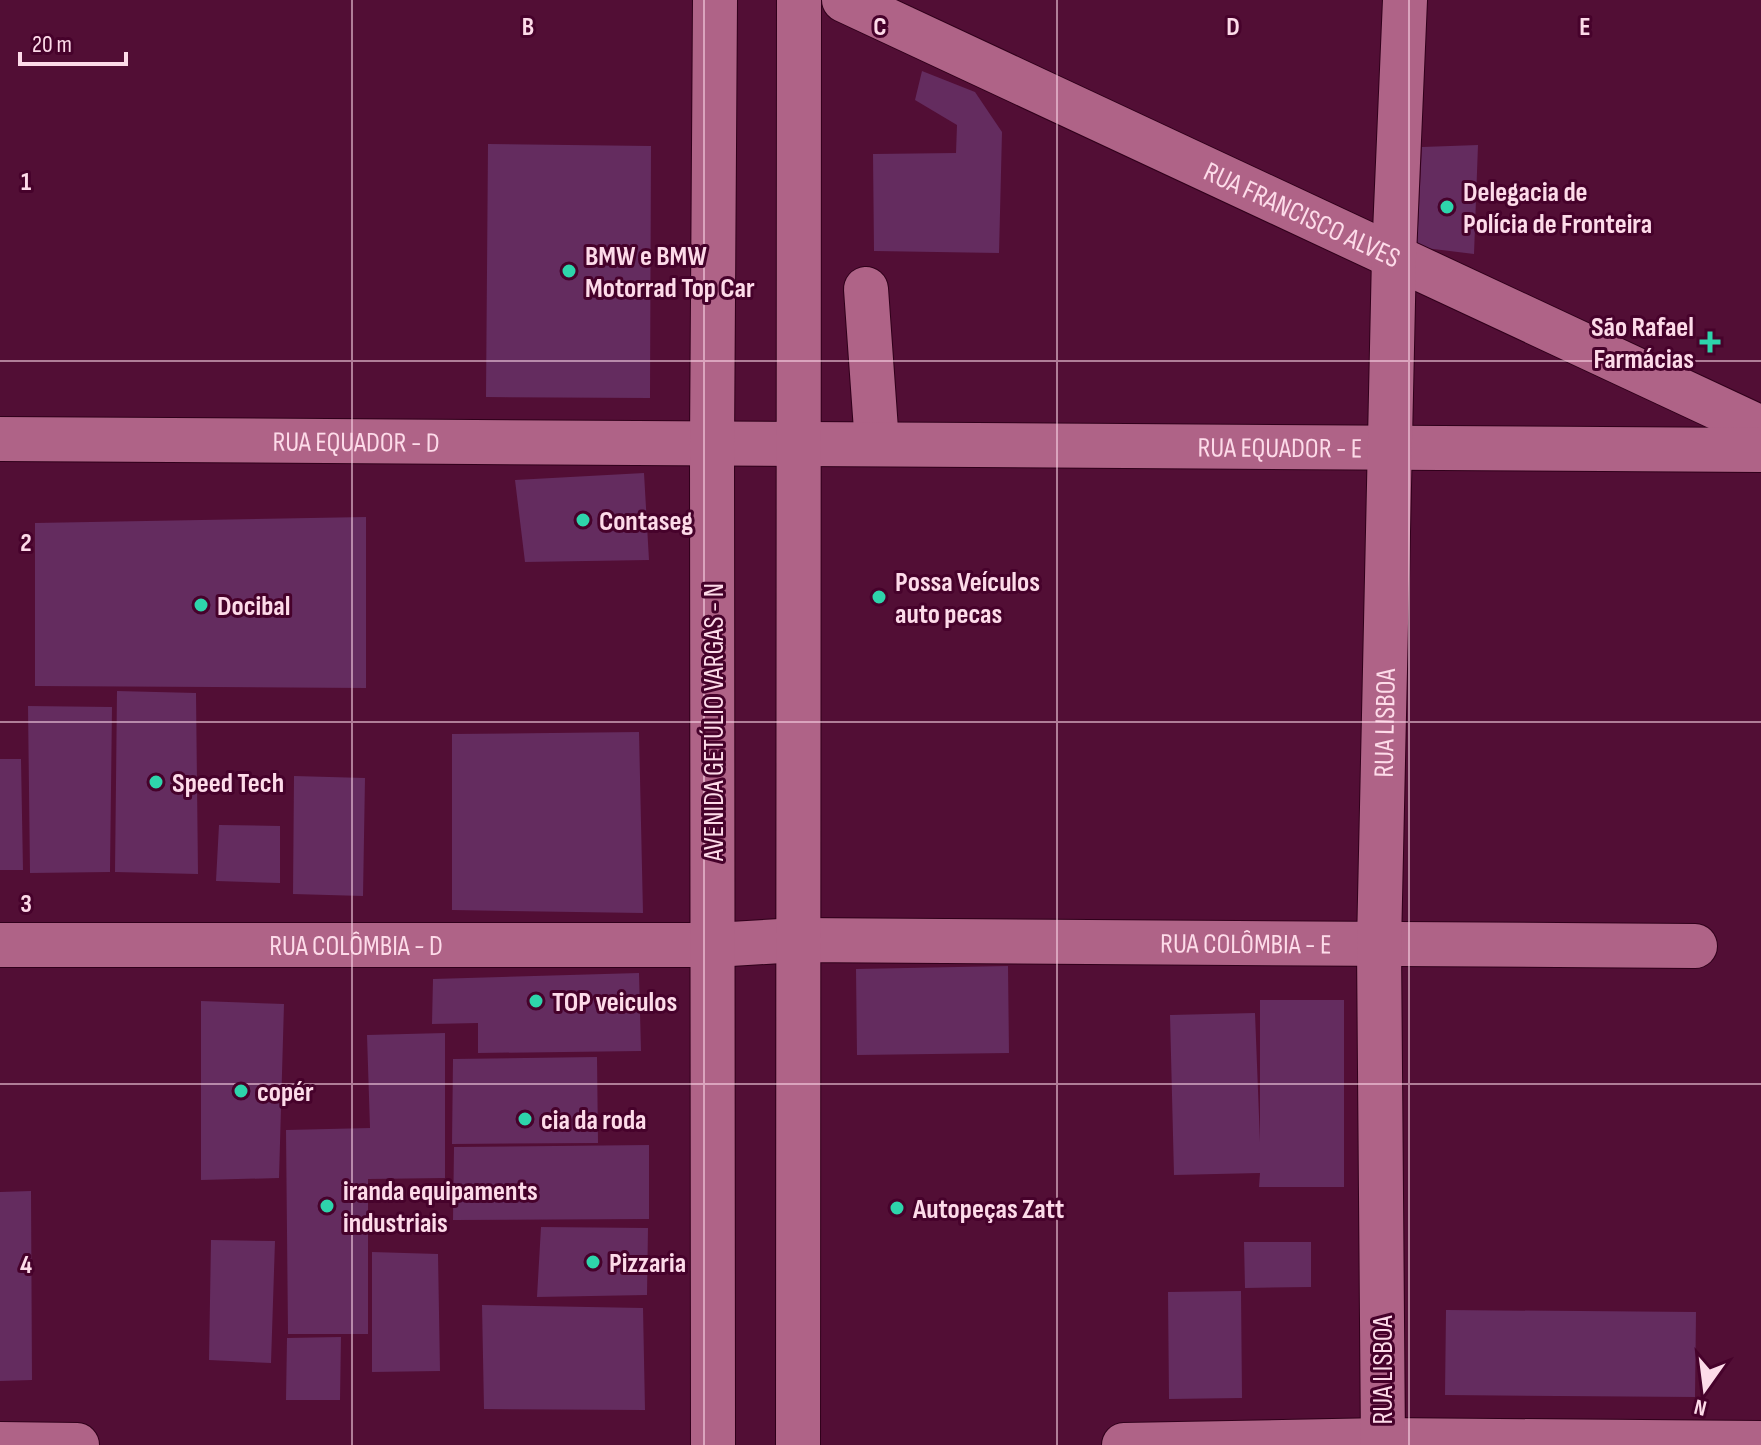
<svg xmlns="http://www.w3.org/2000/svg" width="1761" height="1445" font-family="'Sofia Sans Condensed',sans-serif">
<rect width="100%" height="100%" fill="#520e35"/>
<!-- building -->
<path fill="#642c5f" d="M922,71L975,92L1002,132L999,253L874,251L873,154L956,153L957,125L915,100Z
M488,144L651,146L650,398L486,397Z
M1478,145L1474,254L1417,247L1422,147Z
M644,473L649,560L525,562L515,480Z
M366,517V688L35,686V523Z
M117,691L196,693L198,874L115,872Z
M28,706L112,707L110,872L30,873Z
M639,732L643,913L452,910V734Z
M0,759H21L23,870H0Z
M294,776L365,778L363,896L293,894Z
M219,825L280,826V883L216,881Z
M1008,966L1009,1053L857,1055L856,969Z
M639,973L641,1051L478,1053V1023L432,1024L433,979Z
M1260,1000H1344V1187H1259L1260,1173L1174,1175L1170,1015L1255,1013L1260,1142Z
M201,1001L284,1004L279,1178L201,1180Z
M445,1033V1178L368,1179V1334H288L286,1130L370,1128L367,1035Z
M597,1057L598,1143L452,1144L453,1059Z
M649,1145V1219L453,1220L454,1147Z
M31,1191L32,1380L0,1381V1192Z
M541,1227L648,1228L647,1295L537,1297Z
M211,1240L275,1241L271,1363L209,1360Z
M1244,1242H1311V1287L1245,1288Z
M372,1252L438,1254L440,1371L372,1372Z
M1241,1291L1242,1398L1169,1399L1168,1292Z
M482,1305L643,1308L645,1410L484,1409Z
M1446,1310L1696,1312L1695,1397L1445,1395Z
M341,1337L340,1400H286L287,1338Z"/>
<g fill="none" stroke-linecap="round" stroke-linejoin="round">
<defs>
<g id="minor">
<path id="s1" d="M844,0L1761,428"/>
<path d="M866,289L877,444"/>
<path id="s2" d="M0,439L1761,450"/>
<path id="s3" d="M0,945H714L798,940L1695,946"/>
<path d="M0,1444L77,1445"/>
<path d="M713,1445L712,445L715,0"/>
<path d="M798,1445L799,0"/>
<path d="M1124,1445L1383,1440L1761,1443"/>
<path id="s4" d="M1383,1445L1379,945L1394,256L1405,0"/>
</g>
</defs>
<!-- minor casing -->
<use href="#minor" stroke="#30001b" stroke-width="46"/>
<!-- minor -->
<use href="#minor" stroke="#af6387" stroke-width="44"/>
</g>
<!-- grid -->
<path fill="none" stroke="#fddbe9" stroke-width="2" stroke-opacity="0.55" d="M352,0V1445M704,0V1445M1057,0V1445M1409,0V1445M0,361H1761M0,722H1761M0,1084H1761"/>
<!-- markers -->
<g fill="#2ed4ab" stroke="#46022b" stroke-width="3">
<circle cx="1447" cy="207" r="8"/>
<circle cx="569" cy="271" r="8"/>
<path d="M1706 330h8v8h8v8h-8v8h-8v-8h-8v-8h8z"/>
<circle cx="583" cy="520" r="8"/>
<circle cx="879" cy="597" r="8"/>
<circle cx="201" cy="605" r="8"/>
<circle cx="156" cy="782" r="8"/>
<circle cx="536" cy="1001" r="8"/>
<circle cx="241" cy="1091" r="8"/>
<circle cx="525" cy="1119" r="8"/>
<circle cx="327" cy="1206" r="8"/>
<circle cx="897" cy="1208" r="8"/>
<circle cx="593" cy="1262" r="8"/>
</g>
<g text-anchor="middle" stroke-width="6" stroke-linejoin="round" paint-order="stroke">
<!-- poi labels -->
<g font-size="28" font-weight="bold" fill="#fddbe9" stroke="#46022b" text-anchor="start">
<text x="1463" y="201">Delegacia de<tspan x="1463" dy="32">Polícia de Fronteira</tspan></text>
<text x="585" y="265">BMW e BMW<tspan x="585" dy="32">Motorrad Top Car</tspan></text>
<text x="1694" y="336" text-anchor="end">São Rafael<tspan x="1694" dy="32">Farmácias</tspan></text>
<text x="599" y="530">Contaseg</text>
<text x="895" y="591">Possa Veículos<tspan x="895" dy="32">auto pecas</tspan></text>
<text x="217" y="615">Docibal</text>
<text x="172" y="792">Speed Tech</text>
<text x="552" y="1011">TOP veiculos</text>
<text x="257" y="1101">copér</text>
<text x="541" y="1129">cia da roda</text>
<text x="343" y="1200">iranda equipaments<tspan x="343" dy="32">industriais</tspan></text>
<text x="913" y="1218">Autopeças Zatt</text>
<text x="609" y="1272">Pizzaria</text>
</g>
<!-- street labels -->
<g font-size="28" fill="#fddbe9" stroke="#46022b">
<text dy="10" stroke="none"><textPath href="#s1" startOffset="506">RUA FRANCISCO ALVES</textPath></text>
<text dy="10" stroke="none"><textPath href="#s2" startOffset="356">RUA EQUADOR - D</textPath></text>
<text dy="10" stroke="none"><textPath href="#s2" startOffset="1280">RUA EQUADOR - E</textPath></text>
<text transform="translate(713 722) rotate(-90)" y="10">AVENIDA GETÚLIO VARGAS - N</text>
<text dy="10" stroke="none"><textPath href="#s4" startOffset="722">RUA LISBOA</textPath></text>
<text dy="10" stroke="none"><textPath href="#s3" startOffset="1246">RUA COLÔMBIA - E</textPath></text>
<text dy="10" stroke="none"><textPath href="#s3" startOffset="356">RUA COLÔMBIA - D</textPath></text>
<text transform="translate(1382 1370) rotate(-90)" y="10">RUA LISBOA</text>
</g>
</g>
<g font-size="26" text-anchor="middle" font-weight="bold" fill="#fddbe9" stroke="#46022b" stroke-width="6" stroke-linejoin="round" paint-order="stroke">
<text x="528" y="35">B</text>
<text x="880" y="35">C</text>
<text x="1233" y="35">D</text>
<text x="1585" y="35">E</text>
<text x="26" y="190">1</text>
<text x="26" y="551">2</text>
<text x="26" y="912">3</text>
<text x="26" y="1273">4</text>
</g>
<!-- north arrow -->
<g transform="translate(1705 1389) rotate(194)" stroke="#46022b" stroke-width="6" paint-order="stroke">
<path d="M0-6L14 30L0 20L-14 30Z" fill="#fddbe9"/>
<text y="-12" font-size="22" font-weight="bold" text-anchor="middle" fill="#fddbe9">N</text>
</g>
<!-- scale -->
<path d="M20 52v12h106v-12" fill="none" stroke="#fddbe9" stroke-width="4"/>
<text x="32" y="52" font-size="24" fill="#fddbe9" stroke="#46022b" stroke-width="6" paint-order="stroke">20 m</text>
</svg>
